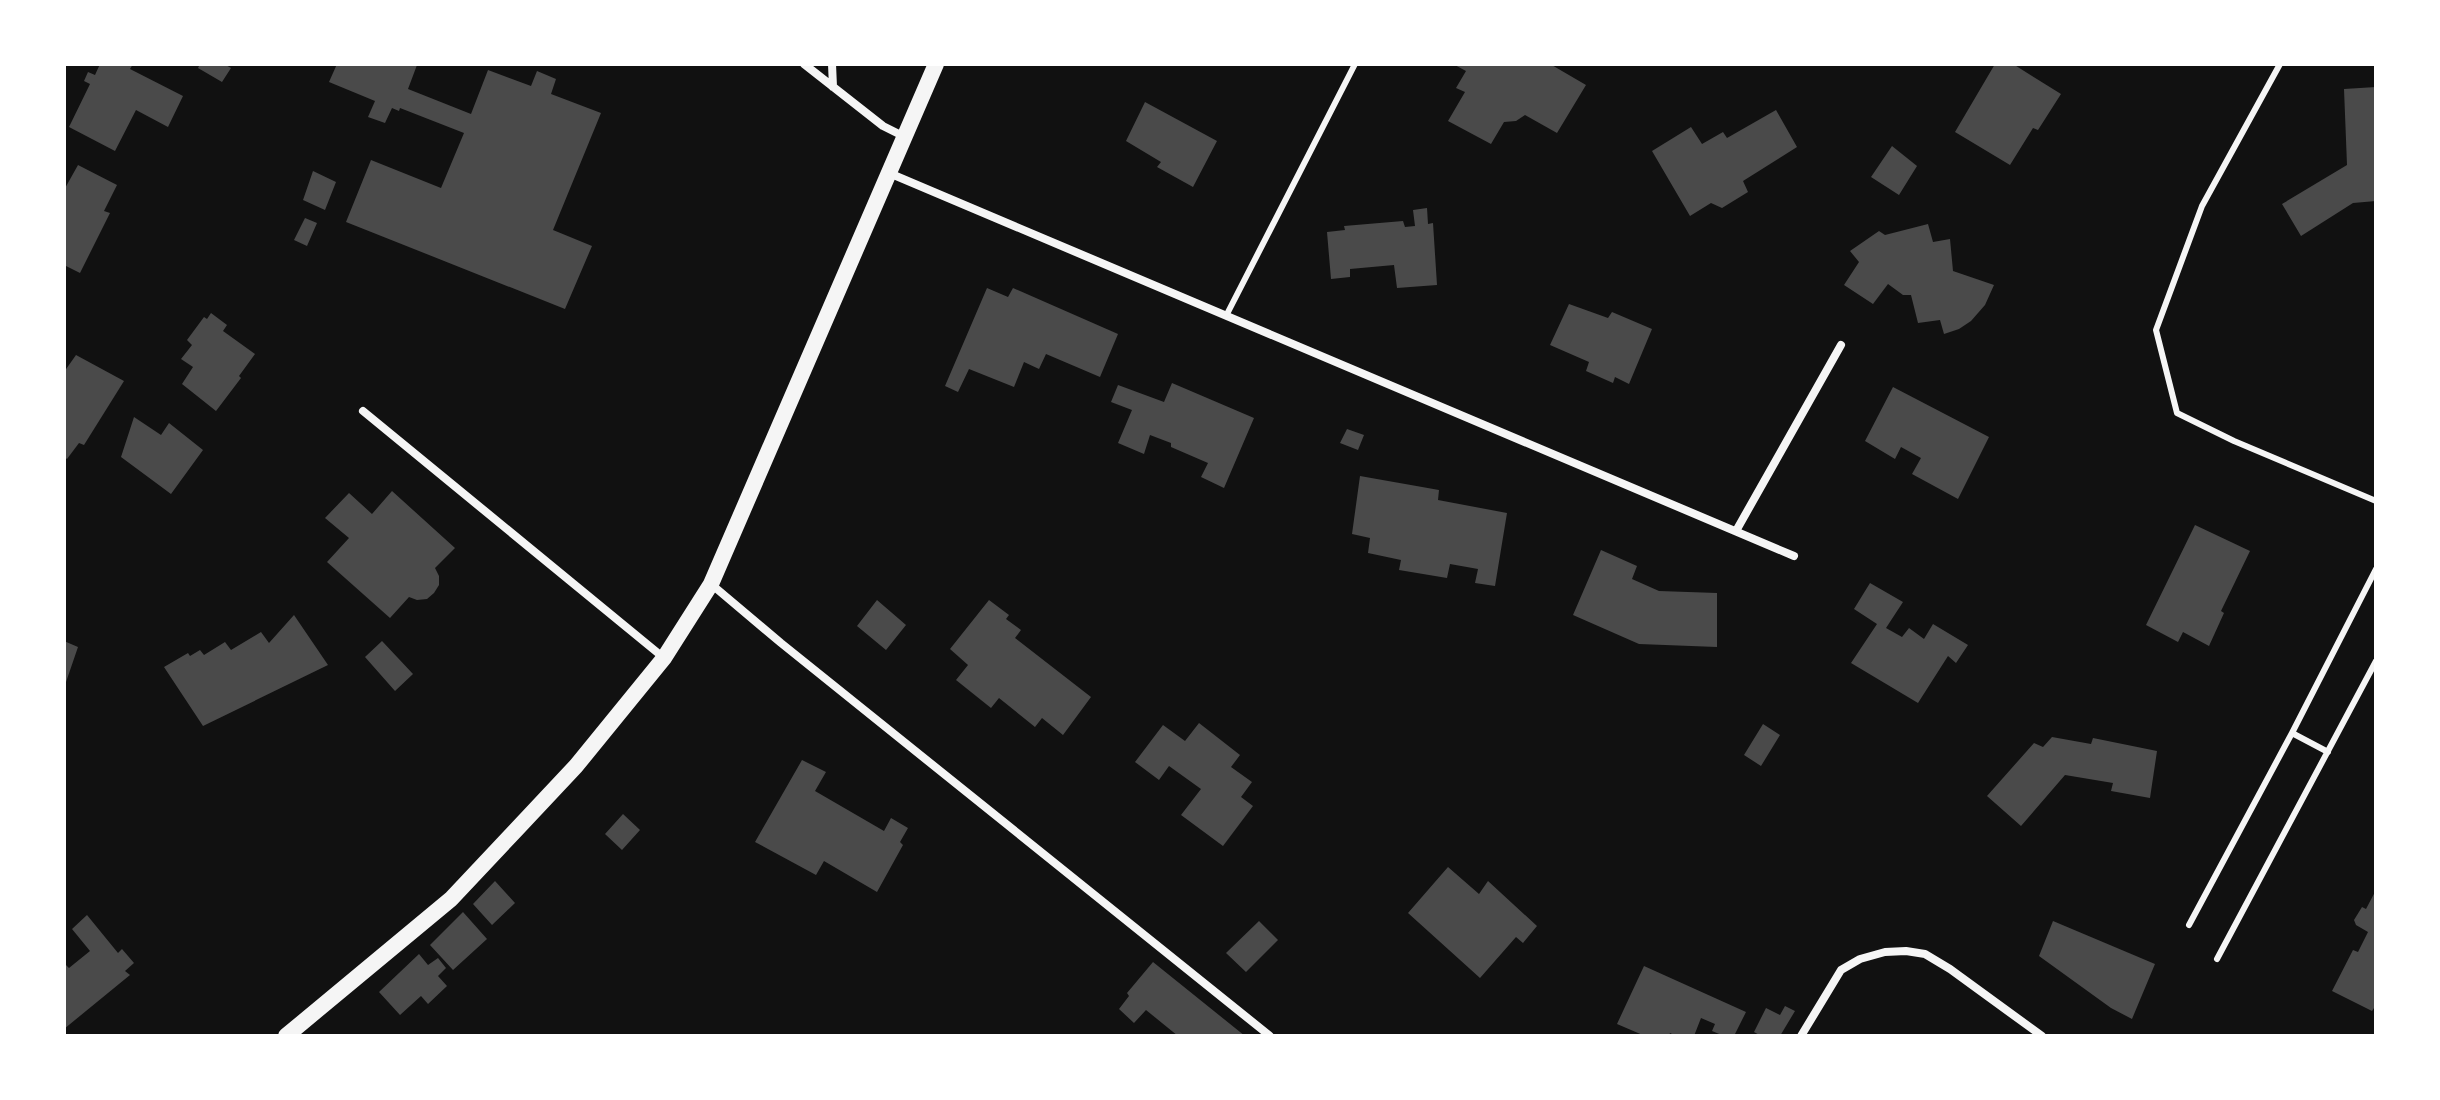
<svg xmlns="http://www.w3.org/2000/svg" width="2440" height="1100" font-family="'PT Sans',sans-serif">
<rect width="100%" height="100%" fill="#111"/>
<!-- building -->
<path fill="#4a4a4a" d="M100,64H133L130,69L183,96L168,127L136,110L115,151L69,127L90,84L84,81L88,72L95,75Z
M200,64H224L231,68L222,82L198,68Z
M337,64H415L417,65L408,89L471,114L488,70L531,86L537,71L556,79L551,94L601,113L553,230L592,246L565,309L346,222L371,160L441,188L464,133L400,108L399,111L392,108L385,123L368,117L375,101L329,82Z
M1453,64H1550L1586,85L1557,133L1525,115L1516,121L1504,122L1491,144L1448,121L1465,92L1456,88L1466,71Z
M1995,64H2013L2061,94L2038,130L2033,128L2010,165L1955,132Z
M2376,87V201L2353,203L2301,236L2282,204L2347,165L2344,89Z
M1145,102L1217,141L1193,187L1157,167L1161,162L1126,141Z
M1776,110L1797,147L1743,181L1748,192L1722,208L1711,203L1690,216L1652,151L1691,127L1702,144L1723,132L1727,138Z
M1892,146L1917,166L1899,195L1871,177Z
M78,165L117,185L104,211L110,213L80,273L64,265V190Z
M313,171L336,182L325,210L303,200Z
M1427,208L1428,224L1433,223L1437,285L1397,288L1394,265L1350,269V277L1331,279L1327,232L1345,230L1344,226L1403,221L1405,227L1415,226L1413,210Z
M305,218L317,223L307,246L294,240Z
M1928,224L1933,242L1950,239L1953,271L1994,285L1985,305L1971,321L1959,329L1944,334L1940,320L1918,323L1911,295H1903L1888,284L1873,304L1844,285L1859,262L1850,251L1879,231L1885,235Z
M987,288L1008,297L1013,288L1118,334L1100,377L1046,354L1039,369L1024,362L1014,387L969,369L958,392L945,386Z
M1569,304L1608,318L1612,312L1652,329L1629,384L1615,377L1613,383L1586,371L1589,362L1550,345Z
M211,313L227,325L223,331L255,354L239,376L241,378L216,411L182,384L193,367L181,359L192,345L187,340L204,317L207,319Z
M76,355L124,381L84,445L79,443L67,459L64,457V372Z
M1172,383L1254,418L1224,488L1201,477L1208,463L1171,447V443L1150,435L1144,454L1118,443L1132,410L1111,402L1118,385L1164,402Z
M1893,387L1989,437L1958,499L1912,474L1921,458L1901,447L1895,459L1865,441Z
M134,417L161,435L169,423L203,450L171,494L121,457Z
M1347,429L1364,435L1358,450L1340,443Z
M1360,476L1439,490L1438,500L1507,513L1495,586L1475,583L1478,569L1450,564L1447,578L1399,570L1401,560L1368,553L1370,538L1352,534Z
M392,491L455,548L435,568L439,576V585L434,593L427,599L417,600L409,597L390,618L327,562L349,538L325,518L349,493L372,514Z
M2195,525L2250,551L2221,611L2224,613L2209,646L2183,632L2178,642L2146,625Z
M1601,550L1637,566L1632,579L1659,591L1717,593V647L1639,644L1573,615Z
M1870,583L1903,602L1886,628L1902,637L1909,628L1924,639L1933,624L1968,645L1956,663L1948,656L1918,703L1851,663L1877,624L1854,609Z
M877,600L906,625L886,650L857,626Z
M989,600L1009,615L1006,619L1021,630L1015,638L1091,697L1063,735L1042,718L1035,727L999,698L991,708L956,680L968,665L950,649Z
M294,615L328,665L203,726L164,667L188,653L190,656L200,650L204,655L225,642L231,650L261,632L269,643Z
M64,641L78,647L65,685H64Z
M382,641L413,674L395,691L365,657Z
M1199,723L1240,755L1231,767L1252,782L1241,797L1253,806L1223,846L1181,815L1201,789L1169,766L1159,780L1135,762L1163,725L1185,741Z
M1763,724L1780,735L1761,766L1744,755Z
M2052,737L2091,744L2093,738L2157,751L2150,798L2111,791L2113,783L2065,775L2021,826L1987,796L2034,743L2043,747Z
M802,760L826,772L815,791L884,831L891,818L908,828L900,842L903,845L877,892L824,861L816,875L755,842Z
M623,814L640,830L622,850L605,834Z
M1448,867L1479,894L1488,881L1537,926L1523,943L1516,937L1480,978L1408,913Z
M495,881L515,903L492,925L473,904Z
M2376,890V1005L2372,1011L2332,991L2353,950L2358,952L2368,932L2356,925L2354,920L2362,907L2366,909Z
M463,912L487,939L453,970L430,945Z
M87,915L118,953L122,949L134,963L125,971L130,975L64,1029V963L69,968L90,951L72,929Z
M1259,921L1278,940L1246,972L1226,953Z
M2053,921L2155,964L2132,1019L2111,1008L2039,956Z
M419,954L428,965L438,958L446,968L438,976L447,986L428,1004L421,996L400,1015L379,992Z
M1153,962L1245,1036H1178L1146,1010L1134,1023L1119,1009L1129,996L1127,993Z
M1644,966L1746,1012L1734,1036H1724L1712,1031L1715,1024L1701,1018L1694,1036H1676L1670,1033L1669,1036H1645L1617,1024Z
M1785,1006L1795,1011L1780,1036H1761L1754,1032L1766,1008L1780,1015Z"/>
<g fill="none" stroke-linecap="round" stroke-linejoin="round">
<!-- service -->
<path stroke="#f5f5f5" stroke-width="6" d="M2280,64L2202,206L2156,330L2177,413L2234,441L2376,501
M1226,316L1355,64
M2292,733L2328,752
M2189,925L2292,733L2376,569
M2217,959L2376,661"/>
<!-- minor -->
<path stroke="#f5f5f5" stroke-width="8" d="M804,64L883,126L905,137
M832,64L833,87
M889,173L1794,556
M363,411L664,658
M1736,531L1841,345
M711,584L781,643L1270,1036
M1801,1036L1841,970L1860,959L1885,952L1906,951L1925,954L1950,969L2042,1036"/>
<!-- secondary -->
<path stroke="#f5f5f5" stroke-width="16" d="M286,1036L451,899L515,831L576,766L664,658L711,584L936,64"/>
</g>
<!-- border -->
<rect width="2440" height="1100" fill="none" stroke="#ffffff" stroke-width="132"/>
</svg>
